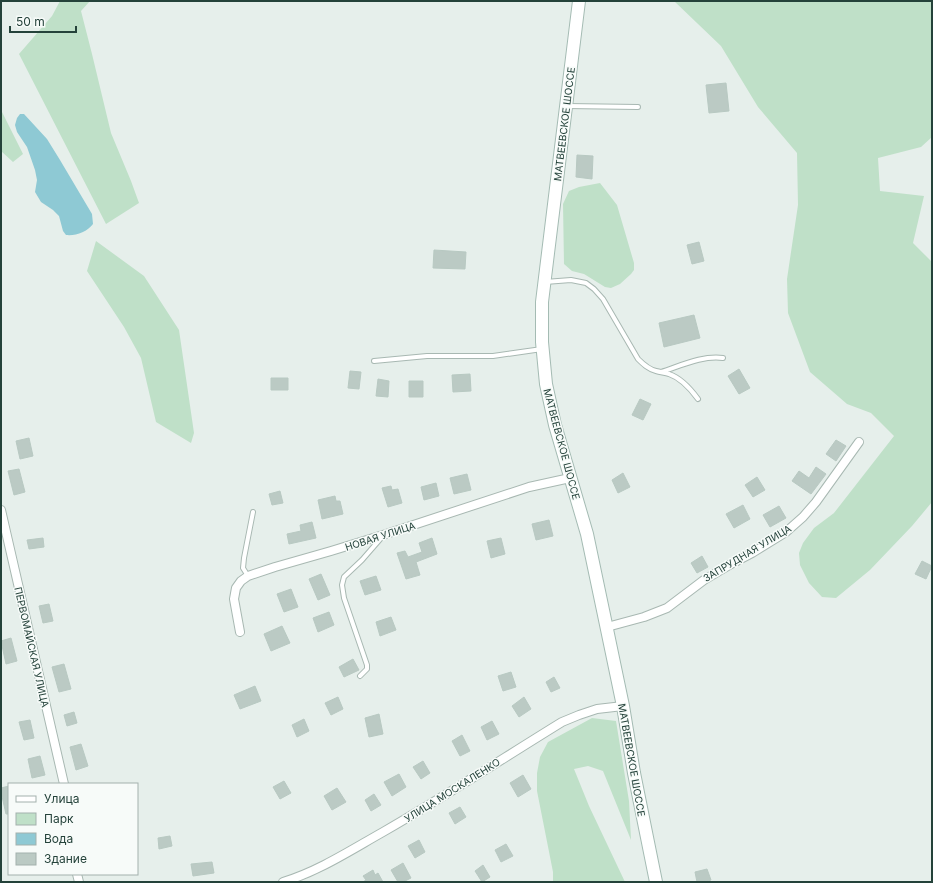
<svg xmlns="http://www.w3.org/2000/svg" width="933" height="883" font-family="Inter,sans-serif">
<rect width="100%" height="100%" fill="#e6efeb"/>
<!-- green -->
<path fill="#bfe0c8" d="M60,1H90L81,11L92,54L111,133L131,181L139,203L106,224L19,54L52,16Z
M674,1H932V137L921,147L878,158L880,191L924,196L913,243L932,262V502L912,526L870,570L836,598L822,597L809,583L800,565L799,553L803,543L814,528L834,513L894,436L871,413L847,404L810,372L788,313L787,279L798,205L797,153L758,107L721,46Z
M1,110L23,154L13,162L1,151Z
M600,183L617,205L634,263V270L631,274L620,284L611,288L605,287L584,274L572,271L564,264L563,204L569,191L579,187Z
M96,241L144,276L179,330L194,433L191,443L156,422L141,358L124,327L87,271Z
M592,718L616,721L629,801L631,840L603,771L588,766L574,769L589,806L625,882H553V872L537,791V773L540,757L548,742Z"/>
<!-- water -->
<path fill="#8ec9d4" d="M20,114H24L47,139L60,160L92,214L93,224C87,232 76,236 66,235L63,231L59,216L53,210L41,202L35,192L37,180L35,170L27,147L17,132L15,125L17,118Z"/>
<!-- building -->
<path fill="#bbcac4" stroke="#b8c9c2" d="M726,83L729,111L709,113L706,85Z
M577,155L593,156L592,179L576,177Z
M699,242L704,261L692,264L687,245Z
M434,250L466,252L465,269L433,268Z
M694,315L700,338L664,347L659,323Z
M739,369L750,388L739,394L728,376Z
M350,371L361,372L359,389L348,388Z
M470,374L471,391L453,392L452,375Z
M271,378H288V390H271Z
M378,379L389,381L388,397L376,396Z
M409,381H423V397H409Z
M640,399L651,404L643,420L632,415Z
M29,438L33,456L20,459L16,441Z
M836,440L846,446L836,461L826,454Z
M816,467L826,474L811,494L792,481L799,471L809,478Z
M19,469L25,492L14,495L8,471Z
M623,473L630,487L618,493L612,480Z
M467,474L471,490L454,494L450,478Z
M757,477L765,490L753,497L745,485Z
M436,483L439,496L424,500L421,487Z
M391,486L392,490L398,489L402,503L388,507L382,488Z
M280,491L283,503L272,505L269,494Z
M335,496L336,501H340L343,514L322,519L318,500Z
M743,505L750,519L734,528L726,514Z
M779,506L786,518L770,527L763,515Z
M549,520L553,536L536,540L532,524Z
M312,522L316,538L289,544L287,534L301,531L300,525Z
M43,538L44,547L29,549L27,540Z
M432,538L437,554L416,562L420,575L406,579L397,553L405,551L408,557L422,552L419,543Z
M501,538L505,554L491,558L487,541Z
M702,556L708,567L697,573L691,563Z
M922,561L932,566L926,579L915,574Z
M321,574L330,595L318,600L309,579Z
M376,576L381,590L365,595L360,581Z
M291,589L298,607L284,612L277,594Z
M49,604L53,621L43,623L39,606Z
M329,612L334,625L318,632L313,618Z
M391,617L396,630L380,636L376,622Z
M282,626L290,643L271,651L264,634Z
M11,638L17,661L6,664L1,641Z
M353,659L359,670L344,677L339,667Z
M64,664L71,689L59,692L52,667Z
M511,672L516,687L503,691L498,676Z
M554,677L560,688L551,692L546,682Z
M255,686L261,701L240,709L234,695Z
M338,697L343,709L331,715L325,703Z
M524,697L531,709L519,717L512,706Z
M74,712L77,723L67,726L64,715Z
M379,714L383,734L369,737L365,718Z
M304,719L309,731L297,737L292,725Z
M30,720L34,738L24,740L19,722Z
M492,721L499,734L487,740L481,727Z
M462,735L470,751L460,756L452,741Z
M81,744L88,766L76,770L70,747Z
M40,756L45,775L32,778L28,759Z
M423,761L430,773L421,779L413,767Z
M399,774L406,787L392,796L384,782Z
M523,775L531,789L518,797L510,783Z
M284,781L291,793L280,799L273,787Z
M9,786V814H6L1,792V788Z
M337,788L346,802L332,810L324,796Z
M374,794L381,805L371,811L365,800Z
M460,807L466,817L455,824L449,813Z
M170,836L172,846L159,849L158,838Z
M419,840L425,852L415,858L408,846Z
M506,844L513,856L501,862L495,850Z
M212,862L214,873L193,876L191,864Z
M403,863L411,878L403,882H398L391,870Z
M483,865L490,877L482,882L475,871Z
M707,869L711,880L705,882H697L695,872Z
M373,870L375,875L378,873L383,882H363L366,880L363,876Z"/>
<g fill="none" stroke-linecap="round" stroke-linejoin="round">
<defs>
<path id="service" d="M567,106L638,107
M545,282L571,280L586,283L594,289L603,299L638,359C643,364 648,369 656,371C660,372 665,373 669,374C681,378 690,388 698,399
M374,361L427,356H493L542,349
M661,372C680,366 703,355 723,358
M248,576L243,568L244,558L253,512
M360,676L367,669V665L344,598L342,585L344,577L362,560L382,537"/>
<path id="minor" d="M1,510L64,784
M607,627L644,617L667,608L704,580L731,564L752,553L786,532L803,517L816,502L859,442
M240,632L234,599L236,588L241,581L248,576L275,567L331,551L383,535L529,487L570,478
M77,874L79,882
M283,882C319,871 351,850 383,832C444,797 502,759 562,722L579,715L597,709L623,706"/>
<path id="secondary" d="M579,1L542,302V342L546,384L555,425L587,534L604,615L623,706L634,773L656,882"/>
</defs>
<!-- service casing -->
<use href="#service" stroke="#a8b8b2" stroke-width="6"/>
<!-- minor casing -->
<use href="#minor" stroke="#a8b8b2" stroke-width="10"/>
<!-- secondary casing -->
<use href="#secondary" stroke="#a4bbb3" stroke-width="14"/>
<!-- service -->
<use href="#service" stroke="#fff" stroke-width="4"/>
<!-- minor -->
<use href="#minor" stroke="#fff" stroke-width="8"/>
<!-- secondary -->
<use href="#secondary" stroke="#fff" stroke-width="12"/>
</g>
<g text-anchor="middle" stroke-width="3" stroke-linejoin="round" paint-order="stroke">
<!-- street labels -->
<g font-size="10" fill="#24423a" stroke="#f7fbf9">
<text transform="translate(564 124) rotate(-83)" y="4">МАТВЕЕВСКОЕ ШОССЕ</text>
<text transform="translate(562 444) rotate(75)" y="4">МАТВЕЕВСКОЕ ШОССЕ</text>
<text transform="translate(380 536) rotate(-18)" y="4">НОВАЯ УЛИЦА</text>
<text transform="translate(747 553) rotate(-31)" y="4">ЗАПРУДНАЯ УЛИЦА</text>
<text transform="translate(32 647) rotate(77)" y="4">ПЕРВОМАЙСКАЯ УЛИЦА</text>
<text transform="translate(632 760) rotate(80)" y="4">МАТВЕЕВСКОЕ ШОССЕ</text>
<text transform="translate(452 790) rotate(-32)" y="4">УЛИЦА МОСКАЛЕНКО</text>
</g>
</g>
<!-- border -->
<rect width="933" height="883" fill="none" stroke="#24423a" stroke-width="4"/>
<!-- legend -->
<rect x="8" y="783" width="130" height="92" fill="#f7fbf9" stroke="#a3b1ad"/>
<rect x="16" y="796" width="20" height="6" fill="#ffffff" stroke="#a3b1ad"/>
<text x="44" y="803" font-size="12" fill="#24423a">Улица</text>
<rect x="16" y="813" width="20" height="12" fill="#bfe0c8" stroke="#a3b1ad"/>
<text x="44" y="823" font-size="12" fill="#24423a">Парк</text>
<rect x="16" y="833" width="20" height="12" fill="#8ec9d4" stroke="#a3b1ad"/>
<text x="44" y="843" font-size="12" fill="#24423a">Вода</text>
<rect x="16" y="853" width="20" height="12" fill="#bbcac4" stroke="#a3b1ad"/>
<text x="44" y="863" font-size="12" fill="#24423a">Здание</text>
<!-- scale -->
<path d="M10 26v6h66v-6" fill="none" stroke="#24423a" stroke-width="2"/>
<text x="16" y="26" font-size="12" fill="#24423a" stroke="#f7fbf9" stroke-width="3" paint-order="stroke">50 m</text>
</svg>
